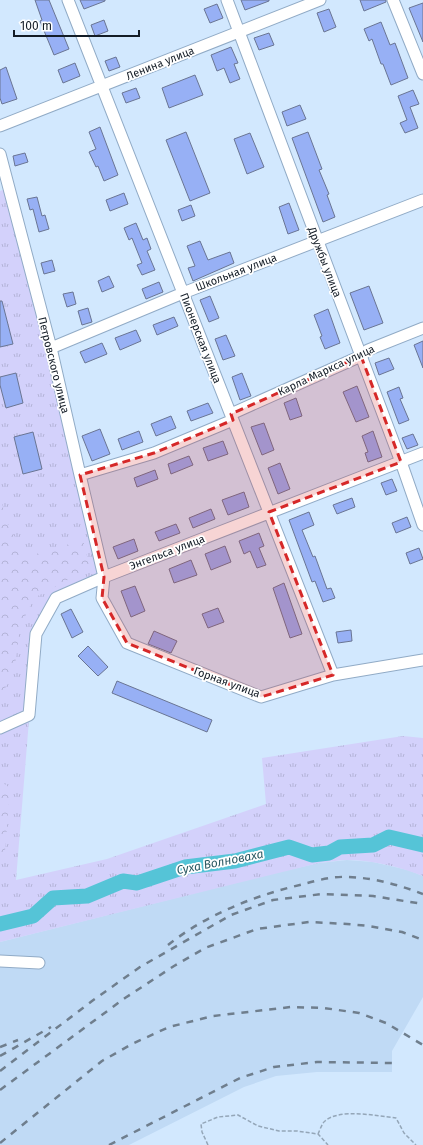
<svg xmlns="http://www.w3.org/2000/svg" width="423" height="1145" font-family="'Fira Sans',sans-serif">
<defs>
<pattern id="grass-tufts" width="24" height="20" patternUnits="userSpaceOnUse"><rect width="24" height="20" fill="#d3d1fb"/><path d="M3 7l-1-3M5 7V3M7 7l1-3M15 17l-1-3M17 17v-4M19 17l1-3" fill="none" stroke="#b4b3d7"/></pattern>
<pattern id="forest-crowns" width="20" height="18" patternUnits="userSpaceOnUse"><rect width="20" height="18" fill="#d3d1fb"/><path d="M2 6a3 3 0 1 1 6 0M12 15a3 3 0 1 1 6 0" fill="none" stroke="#b4b3d7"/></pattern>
</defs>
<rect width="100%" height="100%" fill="#d2e8fe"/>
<!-- built -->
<path fill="#c0daf5" d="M347,860L373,862L408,870L423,876V997L392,1051V1072H317L276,1076L244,1087L129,1145H0V942L279,872L319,863Z"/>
<!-- grass -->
<path fill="url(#grass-tufts)" d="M9,188L104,577L56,598L36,634L16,880L107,859L266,804L262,758L403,736L423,738V876C400,867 373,860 347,860C338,860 329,862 319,863L0,942V191Z"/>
<!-- forest -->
<path fill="url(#forest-crowns)" d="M0,495L7,523L26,557L83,540L90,568L34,598L20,627L14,673L0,697Z
M0,781L10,788L4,864H0Z"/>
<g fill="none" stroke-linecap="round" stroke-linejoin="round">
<!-- river -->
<path stroke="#55c4d7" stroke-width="15" d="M0,924L33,916L53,898L87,896L123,881L137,883L185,867L235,861L289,847L312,855L329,853L340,847L373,845L389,837L423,845"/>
</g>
<!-- building -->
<path fill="#97b0f5" stroke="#6a7593" d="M35,0H49L69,49L54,55L40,21L42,20Z
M80,0H105V1L84,9Z
M241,0H269V1L245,10Z
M360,0H386V2L364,11Z
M423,3V42L409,8Z
M217,4L223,18L210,23L204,9Z
M329,9L336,27L324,32L317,13Z
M104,20L108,31L95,36L91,25Z
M381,22L390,45L395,43L408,78L391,85L383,64H381L372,39L369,41L364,29Z
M269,33L274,45L259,50L254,38Z
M231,47L238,63L234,64L240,79L230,83L224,68L217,71L211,55Z
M116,57L120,67L109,71L105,61Z
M75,63L80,76L63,83L58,70Z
M6,67L17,99L2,104L0,98V70Z
M195,75L203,95L169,108L162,88Z
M136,88L140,98L126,103L122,93Z
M413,90L419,104L410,107L418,128L405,133L400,123L407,120L398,96Z
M300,105L306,119L287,126L282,112Z
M100,127L118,175L104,181L98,166L96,167L89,152L96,149L89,132Z
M186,132L210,193L190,201L166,140Z
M308,132L322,169L319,170L329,194L327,195L335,217L323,222L292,138Z
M250,133L264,167L247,174L234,139Z
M25,153L28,162L15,166L13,156Z
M124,193L128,204L110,211L106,200Z
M37,197L42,216L45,215L49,229L39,232L33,209L30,210L27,199Z
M289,203L299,230L288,234L279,207Z
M191,205L195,216L182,221L178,210Z
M136,223L143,240L147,238L151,249L147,251L155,270L142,275L137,265L142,263L132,238L129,240L124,228Z
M200,241L208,260L230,252L234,263L193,281L188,268L195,266L187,246Z
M52,260L55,271L44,274L41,263Z
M109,276L114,287L102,292L98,281Z
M159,282L163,292L146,299L142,289Z
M369,286L383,323L364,330L350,293Z
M73,292L76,304L67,307L63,294Z
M210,296L219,318L209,322L200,300Z
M0,301H2L13,344L0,347Z
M88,308L92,322L82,325L78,311Z
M328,309L340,343L325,349L320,337L322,336L314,315Z
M174,317L178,326L157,335L153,325Z
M136,330L141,341L120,350L115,338Z
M226,335L235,356L223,360L215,339Z
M423,341V368L414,345Z
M102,343L107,354L85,363L80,352Z
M389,358L394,369L379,375L375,363Z
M16,373L23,403L6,408L0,385V377Z
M242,373L251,396L240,400L232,377Z
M357,386L369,417L356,422L343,392Z
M399,387L403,398L400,399L409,420L399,424L387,392Z
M296,398L302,416L290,420L284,403Z
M208,403L213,413L191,421L187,411Z
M171,416L176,428L156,436L151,424Z
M264,423L274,450L262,455L251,427Z
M100,429L110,454L92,461L82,436Z
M139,431L143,442L122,450L118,439Z
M373,431L382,457L368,462L365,453L368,452L362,436Z
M33,432L42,469L23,474L14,437Z
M413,434L418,445L407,449L402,438Z
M223,441L228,454L208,461L203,448Z
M189,456L193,465L171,474L168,464Z
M280,463L290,489L278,494L268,468Z
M155,470L158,479L137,487L134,478Z
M392,479L397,491L386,495L381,483Z
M244,492L249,507L228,515L222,500Z
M352,498L355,507L337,514L333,505Z
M211,509L215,519L193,528L189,518Z
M309,512L314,525L302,530L313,557L315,556L327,589L331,588L335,598L323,602L315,581L312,582L289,520Z
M407,517L411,527L396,533L392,523Z
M176,524L180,533L159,541L155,532Z
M259,533L264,546L259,548L266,565L257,568L250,551L244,554L239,541Z
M134,539L138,551L118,559L113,547Z
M225,546L231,562L211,570L205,554Z
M419,548L423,559L410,564L406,553Z
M191,560L197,575L174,583L169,569Z
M284,583L302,634L290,638L273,588Z
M135,586L145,611L131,617L121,591Z
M218,608L224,622L208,628L202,614Z
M71,609L83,632L72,638L61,614Z
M351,630L352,641L338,643L336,632Z
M154,631L177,641L171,653L148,644Z
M88,646L108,667L98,676L78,656Z
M117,681L212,720L207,732L112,693Z"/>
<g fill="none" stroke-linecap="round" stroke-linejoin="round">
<defs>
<path id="minor" d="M68,0L333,675
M227,0L401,462L423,525
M393,0L423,74
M0,126L320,0
M0,154L51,348L80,475L104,577L102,598L127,643L261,697L333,675L423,660
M51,348L183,293L423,200
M231,414L361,356L368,350L423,328
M80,475L154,453L233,420
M0,728L29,715L36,634L56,598L104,577L423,453
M0,961L39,963"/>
</defs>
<!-- minor casing -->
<use href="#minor" stroke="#91abc6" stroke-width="13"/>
<!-- path -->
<path stroke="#94a6b8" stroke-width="1.5" stroke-dasharray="4 2" stroke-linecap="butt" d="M318,1134C320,1130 322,1123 325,1121C340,1108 377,1116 396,1118L404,1133L416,1145
M208,1145L202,1132L201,1124L218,1117L238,1115L258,1126L279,1131H297L318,1134L328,1145"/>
<!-- minor -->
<use href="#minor" stroke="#fff" stroke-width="11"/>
<!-- rail -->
<path stroke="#6f7e8d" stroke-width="2.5" stroke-dasharray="7 7" stroke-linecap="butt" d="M168,945C207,914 256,895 304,884C318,880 334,876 349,877C375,878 399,885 423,894
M0,1047L18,1040
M0,1056L51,1027
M0,1071L92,1001L140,967L231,915L273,900L322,894L373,896L423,904
M0,1090L125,998L174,966L205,948L257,929L309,922L347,924L369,926L402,932L423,940
M0,1143L102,1061L132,1044L169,1027L213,1016L291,1007L324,1008L359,1013L386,1023L423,1045
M109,1145L240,1078L274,1067L317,1062L392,1063"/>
</g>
<!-- marked area -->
<path fill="#d62828" fill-opacity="0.2" stroke="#d62828" stroke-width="3" stroke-dasharray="8 5" stroke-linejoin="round" d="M361,356L401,462L269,512L333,675L261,697L127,643L102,598L104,577L80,475L154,453L233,420L231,414Z"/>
<g text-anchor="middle" stroke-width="3.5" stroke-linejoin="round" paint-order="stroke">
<!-- street labels -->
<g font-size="11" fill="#131c26" stroke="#fff">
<text transform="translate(160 63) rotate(-22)" y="4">Ленина улица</text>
<text transform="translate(325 262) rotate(69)" y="4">Дружбы улица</text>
<text transform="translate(236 272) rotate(-21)" y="4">Школьная улица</text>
<text transform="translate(201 338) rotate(69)" y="4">Пионерская улица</text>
<text transform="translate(54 365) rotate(76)" y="4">Петровского улица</text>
<text transform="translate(326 370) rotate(-25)" y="4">Карла Маркса улица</text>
<text transform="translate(167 552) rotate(-21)" y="4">Энгельса улица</text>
<text transform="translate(227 682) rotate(20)" y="4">Горная улица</text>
</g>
<!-- water labels -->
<g font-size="12" font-style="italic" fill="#2b5a63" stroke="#fff">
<text transform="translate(220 862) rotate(-11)" y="4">Суха Волноваха</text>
</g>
</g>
<!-- scale -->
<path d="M14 30v6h125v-6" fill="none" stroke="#131c26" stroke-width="2"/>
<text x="20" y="30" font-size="12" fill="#131c26" stroke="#ffffff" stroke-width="3" paint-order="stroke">100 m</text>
</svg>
